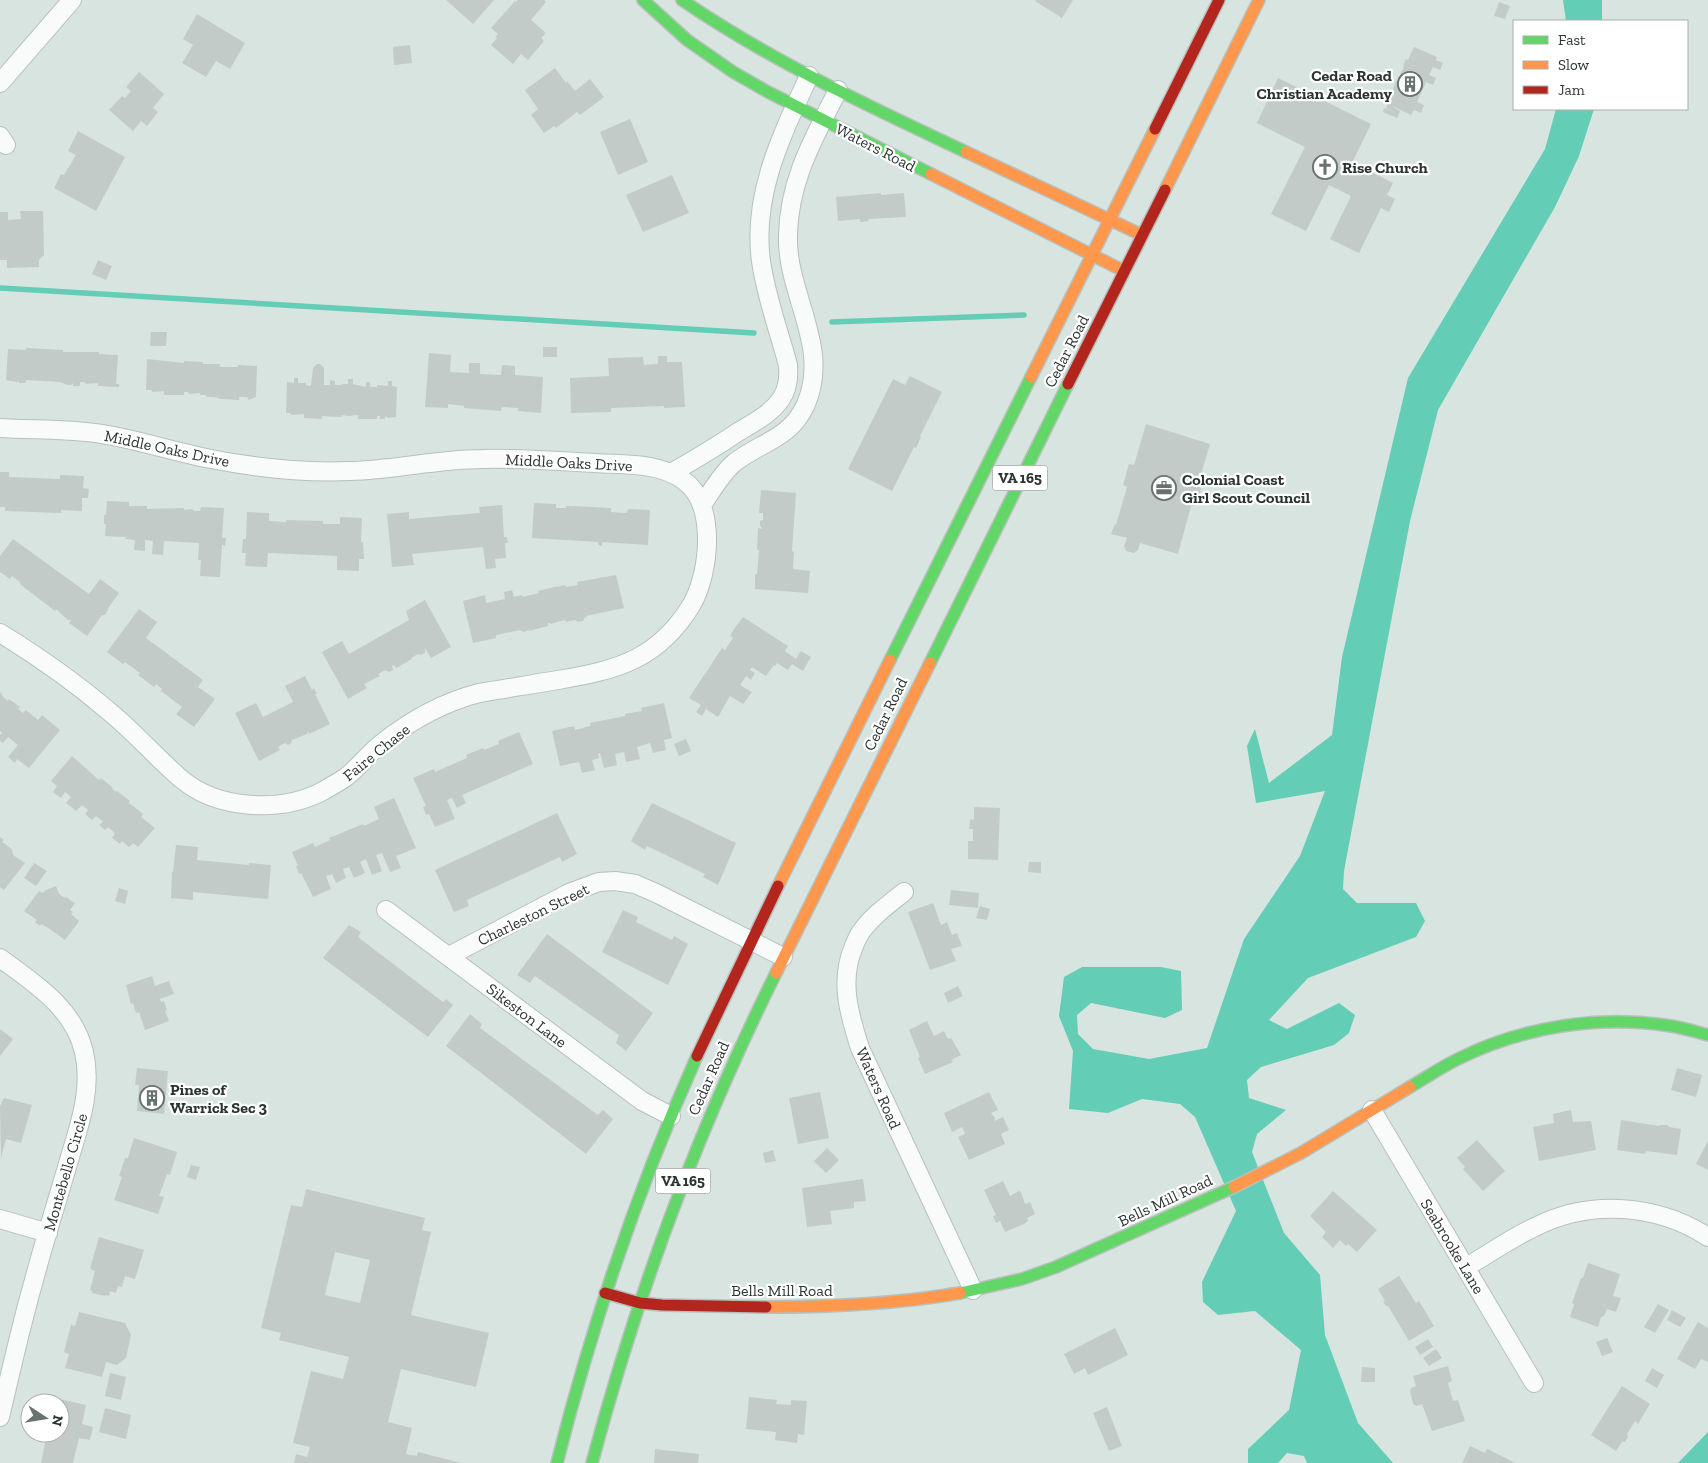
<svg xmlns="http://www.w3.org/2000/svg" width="1708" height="1463" font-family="'Zilla Slab',serif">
<rect width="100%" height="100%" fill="#d8e4e0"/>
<!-- water -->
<path fill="#64cdb5" d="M1563,0H1602V21H1566Z
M1556,109H1594L1579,156L1555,207L1438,410L1410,521L1344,871L1343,889L1357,903H1416L1425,921L1416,937L1308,978L1269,1020L1287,1029L1339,1003L1355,1015L1349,1033L1334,1045L1261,1067L1247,1080L1249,1098L1286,1110L1257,1134L1252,1152L1284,1233L1320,1275L1325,1335L1358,1423L1393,1463H1307L1304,1456L1287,1453L1278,1463H1248V1449L1289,1410L1301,1350L1255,1311L1218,1315L1203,1302L1202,1282L1236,1211L1195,1117L1180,1104L1142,1099L1108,1113L1069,1109L1073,1051L1059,1016L1064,977L1082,967H1161L1181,971L1182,1010L1165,1018L1091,1003L1077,1015L1078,1034L1093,1049L1149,1059L1207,1048L1244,939L1300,856L1325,791L1256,803L1247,746L1255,729L1269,783L1332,735L1342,657L1408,378L1545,149Z
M1708,1432V1463H1678Z"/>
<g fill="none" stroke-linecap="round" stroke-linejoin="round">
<!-- stream -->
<path stroke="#64cdb5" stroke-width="5.5" d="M0,288L754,333
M832,322L1024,315"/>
</g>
<!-- building -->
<path fill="#c2cbc8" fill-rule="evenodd" d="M446,0H494L473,24Z
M518,0H544L546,2L531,20L546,33L541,38L544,41L528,60L521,54L513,64L491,45L497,38L495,37L498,34L491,28L515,1L516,2Z
M1036,0H1073L1062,18L1035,1Z
M1499,2L1510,6L1505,19L1494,16Z
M197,14L245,43L230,69L216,61L206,77L182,63L193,45L183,39Z
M410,45L412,63L394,65L393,47Z
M1414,47L1437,57L1436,60L1443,63L1440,70L1433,67L1429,75L1436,78L1433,85L1426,82L1417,102L1424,105L1421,113L1414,110L1411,115L1390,105L1400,111L1397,118L1383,112L1384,108L1396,112L1386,108L1396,81H1398L1402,70H1403L1404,65H1403L1406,59L1408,60Z
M555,68L566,83L567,81L575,91L590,79L604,97L580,115L577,112L556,128L554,126L544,133L531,115L538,109L525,90Z
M139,72L164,94L153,108L158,112L147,126L141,121L133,131L109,110L122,96L125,98L131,91L126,87Z
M1278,78L1371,124L1351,165L1363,171L1364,168L1393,183L1387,195L1395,199L1389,212L1381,208L1359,253L1330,239L1351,196L1329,185L1306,231L1271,214L1305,147L1257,123Z
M630,119L648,162L618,175L600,132Z
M78,131L125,157L96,211L54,188L61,174L64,175L76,155L68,151Z
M672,175L689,213L643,232L626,195Z
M881,193V195L904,193L906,217L868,219L869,221L860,222V219L838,221L836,197Z
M20,211H43L44,255L39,260V267L7,268V260H0V212H8V220L21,219Z
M98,260L112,266L106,280L92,274Z
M151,332H167L166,346H150Z
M543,347H557V357H543Z
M26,348L63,350V352H99V354L118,355L116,384H119V387L98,386V383L86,384L84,382H80V386H73V383L71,385H68L60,382L26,380V383H19V381L17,382L6,380L8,349L26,350Z
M429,353L451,355L450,372L469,373V363H480V374L501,375L502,365L515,366V375L543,377L541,413L518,411V408L502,407L501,411L464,408V406L448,404V408L425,407Z
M658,356H667V362H682L685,407L664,408V406L611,408V412L571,413L570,378L609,376L608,358L643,357L644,365L658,364Z
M147,359L184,363V361L203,362V364H220V367H238V365L257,366L256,397L249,400L247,397H239V400L219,399V398L213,397H207L205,395H200V393L189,394L188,392H184V395H164V391L153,392L151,390H146Z
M317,364H320L324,368V385H330V380L335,381V385H341L342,384H348V379H353V384L366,387V382H370V387H377V385L388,386V381H392V386L397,387L396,417L388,418L385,416V419H380V416H377V419H358V415L349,416L341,415V417L322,416V419L304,418V414L292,415L290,413H286L287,382L294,383V378H298V383H306V385L311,386L313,368Z
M910,376L942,392L920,436L921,437L916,448L914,447L892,491L848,469L893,379L905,385Z
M1146,424L1210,444L1198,485L1201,489L1197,505L1191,506L1178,554L1140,543L1138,550L1134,553L1126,551L1124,546L1127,538L1111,534L1115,524L1116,525L1127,487L1123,485L1129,464L1134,465Z
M0,472H9V477L60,479V475L84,476L83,488L89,489L88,498H82V511L61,510V513L5,511V507H0Z
M761,490L796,493L792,551L794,552L793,569L810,571L808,593L755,589V574H757L759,550H757L758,528L762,529L760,525V521L763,520V513H759Z
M107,501L129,502V506H147V509L184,508V510L192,509L194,511H200L201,507L224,508L222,538H226L225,546L222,545L220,577L200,576L201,560H198L199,543L164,541L163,555L152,554L153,541L145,540V551L134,550L135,540L125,539L126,537L105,536L106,524H104V515H106Z
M534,503L556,504V508H566V506H572L573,508V506L611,508V512L627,513L628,509L650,510L648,545L602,542V546L598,545V542L532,538Z
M502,505L504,537H507L508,543H505L506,558L495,559L496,568L486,569L483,547L412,554L414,565L392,567L387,514L409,512V519L480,513L479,507Z
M247,512L269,513V521L286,522V520L323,521V524H340V517L362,518L361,542H363L364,559H359V571L337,570V556L268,553L267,567L245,566L246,553H242L243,539H246Z
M13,539L89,594L100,579L119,593L108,608V610L105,615H102L87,636L69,623L71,620H68L56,609L55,611L21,585L20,582L12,576L10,579L0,572V556Z
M616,575L624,608L586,616L587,617L584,618L583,621L578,622L575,620L566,622L565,620L550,624V623H548V626L529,631L528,629L527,631L523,632L520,630L496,635V638L473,643L463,601L485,595L486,603L505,599L504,592L512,590L514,597L522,595L523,597L539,593L538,591L559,586L560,588V586L565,585L566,587L578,585L577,582Z
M425,600L451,647L431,658L425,648V653L420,655L418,654L411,658L412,659L396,668L394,665L392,666L393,670L389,672L385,670L378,674L380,676L364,684L367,688L348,699L322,652L342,641L349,654L409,620L406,611Z
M139,609L157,622L146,638L203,680L198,687L215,699L194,727L176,714L182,707L161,691L162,689L156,684L154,687L138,675L140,673L125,662L123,664L107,652Z
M743,617L788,646L785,651L796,659L801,651L811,657L803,671L792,664L788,670L777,663L775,666L774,665L766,676L752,667L750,670L755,673L751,680L746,676L740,685L752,692L743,704L730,696L718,717L706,709L702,716L696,712L701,705L689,698L722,648L725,650L733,638L730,636L734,629Z
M305,676L312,690L314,688L317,694H315L330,724L309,734L308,731L307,734L292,740L291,743L288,745L285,743L278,747L280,750L259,761L235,713L256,703L263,717L293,702L285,686Z
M0,692L2,694L3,697L8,701L9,699L20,707L18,709L23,713L26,710L38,720L42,715L60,730L29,768L17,759L15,763L8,757L18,745L8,737L3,743L0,741V735L2,733L0,731Z
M664,703L672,738L664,740L666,750L653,753L650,743L637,747L640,759L626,762L624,752L615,754L617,765L604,768L600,753L598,754L599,758L592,760L595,770L582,773L579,762L560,766L552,731L574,726L575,730L590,726V723L625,716V714L642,711L641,708Z
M519,732L533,764L462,795L466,803L457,808L452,798L447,800L455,819L435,827L429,814L426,815L423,807L426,806L413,778L434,769L435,772L467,758L466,755L483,748L484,750L499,744L498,741Z
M686,739L691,751L679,756L674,744Z
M72,756L99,780L101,778L113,788L112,789L116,792L117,791L130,801L129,803L143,814L141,817L155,828L138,847L133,843L129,847L122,841L120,844L112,838L115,833L108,827L105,830L99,825L103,822L96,816L92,820L85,814L88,810L82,805L76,811L66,803L71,797L65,792L61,798L53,792L57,786L51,781Z
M394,798L416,848L396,856L401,868L390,872L382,853L376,855L382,871L372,875L366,859L360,862L365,873L354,878L349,867L343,869L346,878L336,883L332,874L326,876L331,889L313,897L301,873L299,874L296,866H298L292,852L313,843L315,847L330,840L329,838L363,824L364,826L379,819L374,807Z
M652,803L736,843L718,885L703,877L705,874L647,846L645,850L631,841Z
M974,807L1000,808L998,860L968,859V841H973V829H969L970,819L974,820Z
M557,813L577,854L562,862L560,857L467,900L469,906L454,912L435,870Z
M0,837L4,840L2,842L12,849L13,855L25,863L4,890L0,887Z
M176,845L198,847L197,860L249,865V863L271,865L268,899L193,892V900L171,898L172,872H173Z
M1029,862H1041V873L1028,872Z
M34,863L47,871L36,886L24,878Z
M56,886L59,894L65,898L66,897L75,903L70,910L73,912L71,914L79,921L65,940L50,929L41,924L40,926L35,922L37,920L24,911L39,891L43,893L46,890Z
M119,888L128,891L125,904L115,901Z
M951,890L979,893L978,908L949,905Z
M933,903L941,925L947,922L952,935L957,933L962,946L951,949L956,961L930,970L908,912Z
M980,906L990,909L987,920L976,918Z
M623,910L638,917L636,922L672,940L674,936L688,944L668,985L602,952Z
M349,925L361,932L358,937L443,1002L446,999L453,1005L428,1037L323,958Z
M547,934L653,1013L626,1051L616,1043L619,1035L535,976L530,983L517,975Z
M152,976L155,986L169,981L174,994L160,999L161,1002L164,1001L167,1010L165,1011L169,1021L145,1030L139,1012L136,1013L133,1003L131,1004L126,985Z
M958,986L963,996L948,1003L944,993Z
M470,1014L482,1024L480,1028L598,1115L603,1110L613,1119L586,1154L446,1046Z
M927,1021L934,1036L944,1031L948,1039L951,1038L961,1055L951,1060L953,1062L925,1074L918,1058L920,1057L909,1030Z
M0,1029L13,1039L0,1056Z
M137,1068L168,1071L164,1114L137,1111L139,1085H135Z
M1677,1068L1702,1075L1696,1097L1671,1090Z
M820,1092L829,1138L798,1144L789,1098Z
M989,1092L998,1110L991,1113L995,1118L994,1121L1003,1117L1009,1130L1001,1134L1005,1144L969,1160L958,1137L965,1134L962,1127L952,1132L944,1113Z
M4,1098L32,1105L21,1143L6,1139L1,1158L0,1106Z
M1571,1110L1573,1122L1591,1121L1596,1150L1539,1161L1533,1127L1554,1123L1553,1114Z
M1621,1120L1659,1126L1661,1125H1668L1669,1127L1681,1129L1677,1155L1646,1151L1645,1154L1617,1150Z
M134,1138L177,1152L170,1175L167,1174L159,1196L164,1197L158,1214L114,1200L122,1177L119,1176L125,1158H128Z
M1477,1140L1505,1171L1483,1191L1463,1169L1465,1167L1457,1158Z
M1708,1141V1170L1696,1164Z
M827,1148L839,1160L826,1173L814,1161Z
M773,1150L776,1161L765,1163L763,1153Z
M191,1165L200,1167L196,1180L187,1177Z
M863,1179L866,1201L854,1202V1208L830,1211L832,1224L807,1227L802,1188Z
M1003,1181L1010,1196L1019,1191L1021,1192L1025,1204L1030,1202L1035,1214L1027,1218L1028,1221L1024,1224L1005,1232L1000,1221L996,1223L993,1216L996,1215L984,1190Z
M306,1189L425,1218L422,1230L431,1232L411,1315L489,1333L476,1387L401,1369L388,1422L412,1428L406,1454L417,1456L418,1452L461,1463H294L296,1454L307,1457L310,1447L293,1443L311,1371L343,1379L349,1357L279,1340L281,1333L261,1328L291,1205L302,1207ZM335,1252L370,1260L360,1303L325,1295Z
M1333,1191L1377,1230L1357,1252L1348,1244L1346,1246L1340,1240L1333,1248L1322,1237L1326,1232L1310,1216Z
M99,1237L144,1250L135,1279L125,1276L122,1287L118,1286L116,1293L110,1291L109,1296L105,1295V1296L92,1293V1291L90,1290L95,1271L90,1269Z
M1588,1263L1620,1274L1613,1296L1621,1298L1616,1312L1607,1309L1604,1316L1601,1317L1598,1327L1570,1317L1574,1304L1572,1303L1581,1278H1583Z
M1399,1276L1416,1303L1419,1301L1434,1326L1409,1341L1388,1306H1386L1383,1302L1385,1301L1378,1289Z
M1658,1304L1669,1310L1655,1333L1644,1327Z
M1672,1310L1686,1318L1680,1327L1667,1320Z
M79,1312L125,1323L131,1335L126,1358L117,1365L106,1362L102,1377L65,1368L69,1354L64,1352L71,1325L75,1326Z
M1698,1322L1708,1328V1362L1701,1359L1695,1369L1677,1359Z
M1115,1328L1128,1355L1088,1375L1085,1368L1074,1374L1064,1354Z
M1607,1338L1613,1352L1602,1356L1596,1342Z
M1428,1339L1433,1347L1420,1355L1415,1347Z
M1436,1349L1442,1358L1429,1366L1423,1358Z
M1448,1366L1452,1381L1448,1383L1453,1401L1458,1400L1465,1421L1432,1431L1422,1404L1417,1406L1413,1404L1410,1391L1411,1388L1416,1386L1413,1376Z
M1362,1367L1375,1368V1382H1361Z
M1652,1368L1664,1375L1657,1388L1645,1381Z
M110,1373L126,1377L121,1400L105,1396Z
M1622,1386L1650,1404L1638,1424L1635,1421L1627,1434L1628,1437L1625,1442H1622L1616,1451L1591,1435Z
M749,1397L777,1400L776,1404L791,1405V1400L807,1401L804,1435L798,1434L797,1443L775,1440L776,1432L746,1429Z
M59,1399L86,1405L82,1424L93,1427L90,1440L79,1438L73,1463H41L47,1433H60V1403H58Z
M1107,1407L1122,1446L1109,1451L1093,1413Z
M105,1408L131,1415L126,1439L99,1432Z
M1470,1446L1485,1453L1487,1449L1516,1463H1462Z
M655,1449L699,1454L698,1463H654Z"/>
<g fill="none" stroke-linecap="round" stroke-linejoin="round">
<defs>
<path id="street" d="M0,83L72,0
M0,136L6,145
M0,428C32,430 70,429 102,434C139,440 174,452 211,459C257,468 303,473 350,471C394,470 438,459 483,459C520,458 558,461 595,463C624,465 658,462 683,480C717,503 710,572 692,604C659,659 618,670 558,680C532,684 505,689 479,693C444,702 410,721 382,743C369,753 359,767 346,777C339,782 331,786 323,791C281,813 217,810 180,778C156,757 135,733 111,713C76,683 39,657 0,633
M671,473C694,460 716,447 738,432C753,423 771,414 781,399C788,389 789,377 788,365C779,331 766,297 761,261C752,194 782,135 809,76
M702,505C712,491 721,474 734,463C760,442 791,439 806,404C831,346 786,294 788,235C789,180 814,138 838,90
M904,892C889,904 872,916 861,932C858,936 856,941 854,946C839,980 849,1014 860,1048L973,1290
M386,910L642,1101L671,1116
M449,956L569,893L599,882L615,881L635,884L658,894L783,957
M0,958C34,983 74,1008 84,1052C93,1091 78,1129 67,1167C56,1205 44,1242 34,1280C21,1325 11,1371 0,1417
M1372,1110L1534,1383
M0,1219L48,1233
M1466,1267C1489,1254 1511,1238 1535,1227C1590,1199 1657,1204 1708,1237"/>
<path id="fast" d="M643,0L687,40L733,72L768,92L931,174
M682,0C771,61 869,106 966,152
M890,660L1031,377
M930,663L1068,384
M1410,1087C1427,1077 1443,1066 1460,1058C1525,1026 1600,1015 1671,1026C1684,1028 1696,1032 1708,1035
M960,1293L1022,1279L1056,1267L1234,1187
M557,1463C592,1324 638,1188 697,1056
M592,1463C637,1294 698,1130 776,973"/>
<path id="slow" d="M966,152L1142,235
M931,174L1124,271
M1165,190L1259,0
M1031,377L1155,129
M778,886L890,660
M776,973L930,663
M1234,1187L1301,1153L1410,1087
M766,1307C831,1307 896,1304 960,1293"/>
<path id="jam" d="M1155,129L1219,0
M1068,384L1165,190
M697,1056L778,886
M605,1293L640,1303L662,1305L766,1307"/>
</defs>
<!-- street casing -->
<use href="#street" stroke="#b7c0bd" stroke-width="20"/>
<!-- fast casing -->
<use href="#fast" stroke="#b7c0bd" stroke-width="14"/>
<!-- slow casing -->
<use href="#slow" stroke="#b7c0bd" stroke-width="14"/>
<!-- jam casing -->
<use href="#jam" stroke="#b7c0bd" stroke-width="14"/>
<!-- street -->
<use href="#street" stroke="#f9fbfa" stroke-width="18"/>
<!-- fast -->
<use href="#fast" stroke="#63d668" stroke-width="11"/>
<!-- slow -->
<use href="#slow" stroke="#ff974d" stroke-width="11"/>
<!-- jam -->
<use href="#jam" stroke="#b3261e" stroke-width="11"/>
</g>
<!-- icons -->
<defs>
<symbol id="building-ring" viewBox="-11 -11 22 22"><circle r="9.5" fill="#fff" stroke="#68726f" stroke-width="1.5"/><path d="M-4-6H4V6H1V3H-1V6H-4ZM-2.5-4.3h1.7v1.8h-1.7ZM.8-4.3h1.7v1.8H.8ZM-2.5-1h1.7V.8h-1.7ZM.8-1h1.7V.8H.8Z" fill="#68726f"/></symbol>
<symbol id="church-ring" viewBox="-11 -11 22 22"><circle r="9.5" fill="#fff" stroke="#68726f" stroke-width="1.5"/><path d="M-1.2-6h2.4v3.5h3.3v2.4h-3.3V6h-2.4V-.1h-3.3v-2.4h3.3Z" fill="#68726f"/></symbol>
<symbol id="office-ring" viewBox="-11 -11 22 22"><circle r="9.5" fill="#fff" stroke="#68726f" stroke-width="1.5"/><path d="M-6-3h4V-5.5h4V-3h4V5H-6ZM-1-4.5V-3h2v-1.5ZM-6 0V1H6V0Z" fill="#68726f"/></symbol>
</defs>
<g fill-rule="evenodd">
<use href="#building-ring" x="1396" y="70" width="28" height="28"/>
<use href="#church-ring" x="1311" y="153" width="28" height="28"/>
<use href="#office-ring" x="1150" y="474" width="28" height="28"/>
<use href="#building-ring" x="138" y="1084" width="28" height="28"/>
</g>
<g text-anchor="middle" stroke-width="4.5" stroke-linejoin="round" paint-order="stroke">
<!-- shield labels -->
<g fill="#fff" stroke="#6b7170" stroke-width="1">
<rect x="992.5" y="465.5" width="55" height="25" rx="4"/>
<rect x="655.5" y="1168.5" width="55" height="25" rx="4"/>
</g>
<g font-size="15" font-weight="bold" fill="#2c3432">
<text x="1020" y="483">VA 165</text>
<text x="683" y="1186">VA 165</text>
</g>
<!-- poi labels -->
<g font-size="16" font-weight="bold" fill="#2c3432" stroke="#fff" text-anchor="start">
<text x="1392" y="81" text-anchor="end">Cedar Road<tspan x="1392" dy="18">Christian Academy</tspan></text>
<text x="1342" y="173">Rise Church</text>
<text x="1182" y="485">Colonial Coast<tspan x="1182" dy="18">Girl Scout Council</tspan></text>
<text x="170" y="1095">Pines of<tspan x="170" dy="18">Warrick Sec 3</tspan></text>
</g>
<!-- street labels -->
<g font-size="16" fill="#2c3432" stroke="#fff">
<text transform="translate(876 147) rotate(27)" y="6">Waters Road</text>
<text transform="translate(1066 351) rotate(-63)" y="6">Cedar Road</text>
<text transform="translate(167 448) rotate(12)" y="6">Middle Oaks Drive</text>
<text transform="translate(569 462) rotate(3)" y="6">Middle Oaks Drive</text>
<text transform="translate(885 714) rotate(-64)" y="6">Cedar Road</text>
<text transform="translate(376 752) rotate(-39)" y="6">Faire Chase</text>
<text transform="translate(533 914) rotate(-26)" y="6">Charleston Street</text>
<text transform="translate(527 1015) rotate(37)" y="6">Sikeston Lane</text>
<text transform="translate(708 1078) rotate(-66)" y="6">Cedar Road</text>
<text transform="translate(879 1088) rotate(66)" y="6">Waters Road</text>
<text transform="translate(65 1172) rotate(-74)" y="6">Montebello Circle</text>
<text transform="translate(1165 1200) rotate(-25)" y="6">Bells Mill Road</text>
<text transform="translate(1453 1246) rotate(59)" y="6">Seabrooke Lane</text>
<text x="782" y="1296">Bells Mill Road</text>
</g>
</g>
<!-- legend -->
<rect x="1513" y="20" width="175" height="90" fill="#ffffff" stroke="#abaead"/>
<rect x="1523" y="36" width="25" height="8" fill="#63d668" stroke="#abaead"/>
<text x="1558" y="45" font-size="15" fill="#2c3432">Fast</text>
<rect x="1523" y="61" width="25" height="8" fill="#ff974d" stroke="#abaead"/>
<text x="1558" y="70" font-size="15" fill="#2c3432">Slow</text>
<rect x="1523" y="86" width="25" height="8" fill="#b3261e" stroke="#abaead"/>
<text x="1558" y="95" font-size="15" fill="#2c3432">Jam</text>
<!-- north arrow -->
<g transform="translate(45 1418) rotate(102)"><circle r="24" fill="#ffffff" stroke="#abaead"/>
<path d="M0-4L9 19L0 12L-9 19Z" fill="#68726f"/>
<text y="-8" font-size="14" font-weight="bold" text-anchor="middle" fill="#2c3432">N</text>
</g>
</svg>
